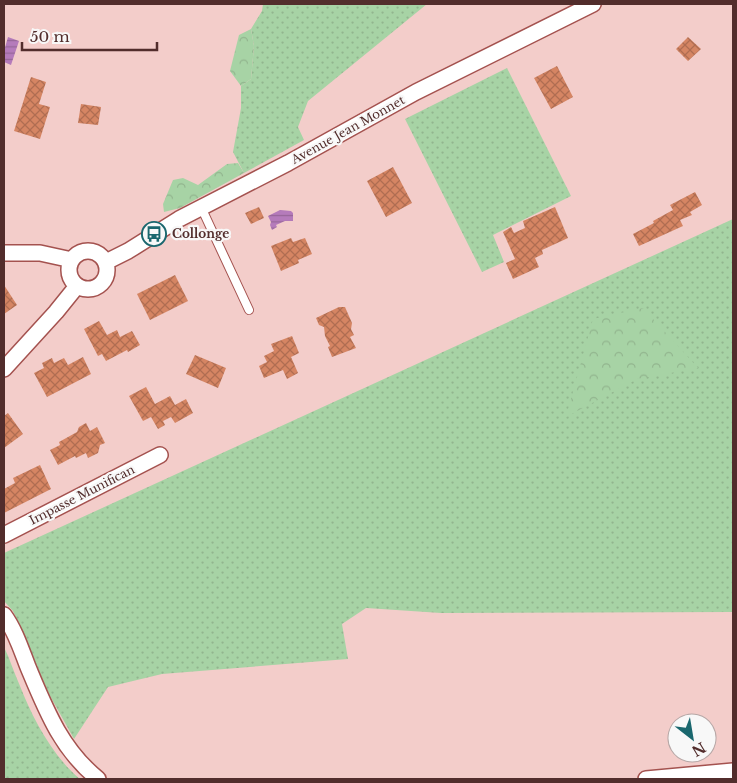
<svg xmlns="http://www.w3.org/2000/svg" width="737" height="783" font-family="'Libre Baskerville',serif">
<defs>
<pattern id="grass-dots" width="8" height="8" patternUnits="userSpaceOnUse" patternTransform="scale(1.25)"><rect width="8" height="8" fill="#a7d3a5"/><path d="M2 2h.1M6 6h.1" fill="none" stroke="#92b58e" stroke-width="1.8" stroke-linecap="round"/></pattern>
<pattern id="forest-crowns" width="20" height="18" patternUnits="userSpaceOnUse" patternTransform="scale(1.25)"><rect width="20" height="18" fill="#a7d3a5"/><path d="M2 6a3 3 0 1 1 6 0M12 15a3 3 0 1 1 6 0" fill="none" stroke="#92b58e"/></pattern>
<pattern id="water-rules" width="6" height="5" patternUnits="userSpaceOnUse" patternTransform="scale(1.25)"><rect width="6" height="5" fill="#b57bbb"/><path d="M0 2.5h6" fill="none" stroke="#966598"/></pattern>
<pattern id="building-cross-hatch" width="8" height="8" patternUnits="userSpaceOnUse" patternTransform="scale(1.25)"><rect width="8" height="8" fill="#d58563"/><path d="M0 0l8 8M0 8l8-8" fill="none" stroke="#af6d52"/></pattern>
</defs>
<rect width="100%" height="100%" fill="#f3cdca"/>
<!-- grass -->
<path fill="url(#grass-dots)" d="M263,4H427L308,101L298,127L304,140L244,173L233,152L241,108V86L251,79L254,46L251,29L262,11Z
M507,68L571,196L493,235L504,262L482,272L405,119Z
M733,219V612L441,613L366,608L342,624L348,659L162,674L108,687L74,739L49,694L13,611L4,601V553Z
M4,647C10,659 14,673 20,686C32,717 53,757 80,779H4Z"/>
<!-- forest -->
<path fill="url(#forest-crowns)" d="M251,29L254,46L251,79L241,86L230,71L239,35Z
M238,163L244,173L180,208L164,212L163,204L173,180L183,178L198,185L227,164Z
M643,308L698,368L637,379L566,417L593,319Z"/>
<!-- water -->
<path fill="url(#water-rules)" d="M8,37L19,41L11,65L4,62V51Z
M280,210L291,211L293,213V221H285L276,225L277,227L272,230L270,225L271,222L268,216Z"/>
<!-- building -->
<path fill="url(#building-cross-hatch)" d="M688,37L701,49L688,61L676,49Z
M557,66L573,97L551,109L534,78Z
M31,77L46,82L39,104L50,107L40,139L14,131Z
M81,104L101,107L98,125L78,123Z
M393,167L412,203L386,217L367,181Z
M695,192L702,205L690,212L692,215L680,220L683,226L639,246L633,234L654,223L653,221L673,210L670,205Z
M259,207L264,218L251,224L245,213Z
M555,207L568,238L542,250L543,254L535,258L539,267L513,279L506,263L515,259L503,232L511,227L514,233L525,228L523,221Z
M291,238L293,242L305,238L312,254L298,260L299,263L281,271L271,246Z
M175,275L188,301L150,320L137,294Z
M4,285L17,305L4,314Z
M339,307H345L352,323L351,329L354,335L350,337L356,348L332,357L328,347L330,346L325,336L324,327L319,325L316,318Z
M99,321L107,335L117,330L120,337L132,331L140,345L128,352L127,350L106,361L102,354L98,356L84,329Z
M292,336L299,353L291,357L298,373L287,379L283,370L264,378L259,366L267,362L264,356L274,351L271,344Z
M195,355L226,368L218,388L186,374Z
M83,357L91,374L47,397L34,373L44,368L42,363L52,358L54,363L64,358L68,365Z
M146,387L155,404L170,396L175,405L186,399L193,413L175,423L171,417L163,421L165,425L158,429L151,417L143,421L129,396Z
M8,413L23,434L4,448V416Z
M86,423L90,431L97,427L105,443L100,445L98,453L88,458L86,453L76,458L75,456L58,465L50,450L60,445L59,442L77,432L79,427Z
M40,465L51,489L4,513V489L15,483L13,478Z"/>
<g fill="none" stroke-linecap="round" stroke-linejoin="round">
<defs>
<path id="service" d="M201,207L249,310"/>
<path id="minor" d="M69 270a19 19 0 1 1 38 0a19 19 0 1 1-38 0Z
M4,253H40L72,260
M106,262L128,251L179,219L288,163L416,92L593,4
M4,369L56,312L77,286
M4,535L160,455
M4,615C15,630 21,649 28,667C46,710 61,749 98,779
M646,779L733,771"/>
</defs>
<!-- service casing -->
<use href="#service" stroke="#a4524f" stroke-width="10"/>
<!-- minor casing -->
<use href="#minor" stroke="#a4524f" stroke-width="18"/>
<!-- service -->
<use href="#service" stroke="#fff" stroke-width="8"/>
<!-- minor -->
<use href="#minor" stroke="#fff" stroke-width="15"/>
</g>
<!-- icons -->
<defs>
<symbol id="bus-ring" viewBox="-11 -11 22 22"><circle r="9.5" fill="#f8f8f8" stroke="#1a676e" stroke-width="1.5"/><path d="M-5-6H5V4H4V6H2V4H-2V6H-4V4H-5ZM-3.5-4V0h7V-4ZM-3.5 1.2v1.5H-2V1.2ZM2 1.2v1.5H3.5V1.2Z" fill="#1a676e"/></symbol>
</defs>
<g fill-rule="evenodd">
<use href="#bus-ring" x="140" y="220" width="28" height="28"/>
</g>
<g text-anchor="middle" stroke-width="4.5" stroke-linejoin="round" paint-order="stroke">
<!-- street labels -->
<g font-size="12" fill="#522d2c" stroke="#f8f8f8">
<text transform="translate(348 130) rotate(-29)" y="4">Avenue Jean Monnet</text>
<text transform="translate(82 495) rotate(-27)" y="4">Impasse Munifican</text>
</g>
<!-- poi labels -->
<g font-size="12" font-weight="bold" fill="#522d2c" stroke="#f8f8f8" text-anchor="start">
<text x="172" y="238">Collonge</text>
</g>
</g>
<!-- border -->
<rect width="737" height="783" fill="none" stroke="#522d2c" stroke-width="10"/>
<!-- north arrow -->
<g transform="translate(692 738) rotate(149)"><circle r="24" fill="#f8f8f8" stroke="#b6a7a6"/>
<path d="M0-4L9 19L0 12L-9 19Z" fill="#1a676e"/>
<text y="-8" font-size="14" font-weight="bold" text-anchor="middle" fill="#522d2c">N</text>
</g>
<!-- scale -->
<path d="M22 42v8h135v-8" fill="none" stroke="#522d2c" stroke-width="2.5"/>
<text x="30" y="42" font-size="15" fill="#522d2c" stroke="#f8f8f8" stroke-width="4" paint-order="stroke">50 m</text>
</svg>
